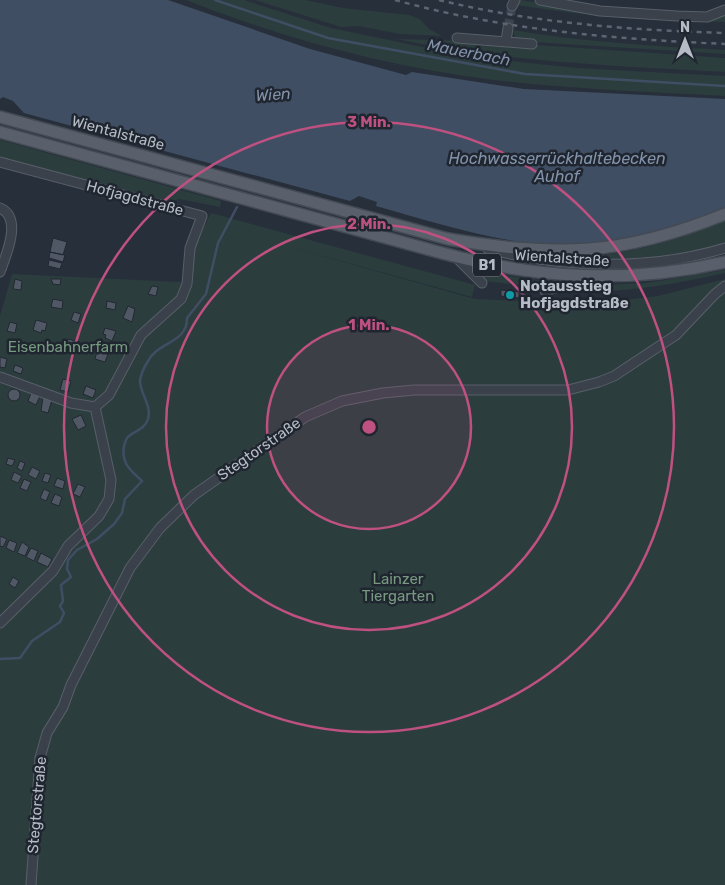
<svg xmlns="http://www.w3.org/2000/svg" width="725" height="885" font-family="Rubik,sans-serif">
<rect width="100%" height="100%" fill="#272f3b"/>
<!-- green -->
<path fill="#2c3d3e" d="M186,0H244L331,28L471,57L577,68L725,76V96C648,92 570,89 494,80C388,67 285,39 186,0Z
M255,0H305L343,8L409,15L420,19L429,29L442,36L400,34L359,26L341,27Z
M520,0L599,12L664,18L725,12V22C654,21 586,16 516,5Z
M513,30C583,42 654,46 725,50V54L516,41Z
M396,39L478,41L725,58V72C614,66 505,62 396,39Z
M0,140L221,201L220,207L179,199L162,204L96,183L0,158Z
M211,213L475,285L472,297L283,245L475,299L592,304L658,296L725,279V885H0V316L12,274L180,282L192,285L194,247Z
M725,220V244C674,258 623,260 571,259V257C625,256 675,242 725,220Z
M470,268L493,274L559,283L546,288L484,281Z
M725,270V273C666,286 615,295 554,290L577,286L647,283Z"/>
<!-- water -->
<path fill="#404e64" d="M0,0H168L310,49L406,75L412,72L524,89L725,99V208C685,224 647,238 604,244C530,254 447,226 376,206L377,202L359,196L350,201L24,113L13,101L3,97L0,99Z"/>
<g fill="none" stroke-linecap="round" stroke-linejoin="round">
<!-- stream -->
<path stroke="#404e64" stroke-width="2.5" d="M215,0L328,38L525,74L725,86
M0,659L20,658L32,641L60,622L64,613L60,606L63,601L61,585L71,577L67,569L68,560L77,550L97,539L114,524L122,513L125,499L142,481C130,470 121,463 124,446C125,442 126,438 129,436C135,431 145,429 148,419C152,406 141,395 140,382C140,376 145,366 148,361C157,342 188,343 187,318L206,294L218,243L237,207"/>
</g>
<!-- building -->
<path fill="#505865" stroke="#222832" d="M53,238L67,242L63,255L50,252Z
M50,252L65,255L63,262L49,258Z
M49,260L62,263L60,269L48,266Z
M15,279L22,281L21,290L13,289Z
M51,279H61L60,285L53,284Z
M152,286L158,287L156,296L148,294Z
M501,290L519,292V298L501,296Z
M53,299L63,301L62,309L51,307Z
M107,301L116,303L115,310L106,308Z
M128,306L135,309L132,322L123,318Z
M74,312L81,314L78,323L71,320Z
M36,320L47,323L45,331L42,330L41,333L33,330Z
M10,322L17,324L15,333L7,331Z
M105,328L116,331L112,341L105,338L106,335L103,334Z
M68,339L80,342L79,348L69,349L70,345H67Z
M97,351L108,354L105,362L95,359Z
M0,357L7,359L5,368L0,367Z
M15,365L23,368L21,374L13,371Z
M63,379L71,381L68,392L60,390Z
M86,386L96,390L93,398L83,394Z
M8 395a6 6 0 1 1 12 0a6 6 0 1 1-12 0Z
M31,393L40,396L36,405L28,401Z
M43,397L52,400L48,413L41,411Z
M81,415L86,426L78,430L72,419Z
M8,458L15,460L12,466L6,464Z
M20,461L25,463L22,471L17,468Z
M32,467L40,471L36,479L28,475Z
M14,472L22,476L18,483L11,480Z
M45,473L51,475L48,483L42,481Z
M57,478L65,481L63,489L54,486Z
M24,479L31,482L27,491L20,488Z
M78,484L85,487L80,497L73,494Z
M44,489L50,492L46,501L40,498Z
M55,494L62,497L59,506L51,503Z
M0,536L7,539L3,547L0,546Z
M9,540L17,543L14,552L6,548Z
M22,542L29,547L25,556L17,553Z
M31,548L38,551L34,561L26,557Z
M41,553L52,559L48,567L37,562Z
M13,577L19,581L15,588L9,584Z"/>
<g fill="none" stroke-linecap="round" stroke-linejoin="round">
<!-- minor-tunnel -->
<path stroke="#3c4450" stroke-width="9" stroke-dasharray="9 4.5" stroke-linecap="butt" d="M508,28L512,6"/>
<defs>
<path id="minor" d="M540,0L600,11L677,16L707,17L725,10
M512,6L515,0
M457,38L532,44
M506,41L508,28
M0,162L202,216L190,248L187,284L181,299L141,335L109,395L95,407L71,403L0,377
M0,208C23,218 6,255 0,272
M488,249C565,268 649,271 725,248
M456,257L482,283
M545,291L590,278
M0,623L53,571L68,546L99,516L109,499L111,480L95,407
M31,885L40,758L47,733L63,707L71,685L130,568L160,528L194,495L305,417L342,401L383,393L414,390H568L599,382L614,376L676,335L715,294L725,286"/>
<path id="major" d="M0,117L448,239C558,257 621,256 725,214
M0,132L442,253C539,279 626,284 725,262"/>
</defs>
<!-- minor casing -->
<use href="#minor" stroke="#585f69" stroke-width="11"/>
<!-- major casing -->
<use href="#major" stroke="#434a54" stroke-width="14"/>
<!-- minor -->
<use href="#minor" stroke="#3a414b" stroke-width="9"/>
<!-- major -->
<use href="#major" stroke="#59606b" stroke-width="11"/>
<!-- rail -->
<path stroke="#5d6572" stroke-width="2.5" stroke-dasharray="5 5" stroke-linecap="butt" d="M395,0C504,30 613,39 725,44
M439,0C533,23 629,30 725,33"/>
</g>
<!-- distance rings -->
<circle cx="369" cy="427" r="102" fill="#be5180" fill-opacity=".12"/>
<g fill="none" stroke="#be5180" stroke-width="2.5">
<circle cx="369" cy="427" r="102"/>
<circle cx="369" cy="427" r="203"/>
<circle cx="369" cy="427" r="305"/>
</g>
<!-- markers -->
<circle fill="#0f9aa8" stroke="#202630" stroke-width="2" cx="510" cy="295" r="5"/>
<g text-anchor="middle" stroke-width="5" stroke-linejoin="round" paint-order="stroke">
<!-- shield labels -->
<rect fill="#202630" stroke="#898f99" stroke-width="1" x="473" y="253.5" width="28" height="23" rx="4"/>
<g font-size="14" font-weight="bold" fill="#b6bcc6">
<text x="487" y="270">B1</text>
</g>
<!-- street labels -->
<g font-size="15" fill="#b6bcc6" stroke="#202630">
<text transform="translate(118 133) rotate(15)" y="5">Wientalstraße</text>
<text transform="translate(135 198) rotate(15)" y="5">Hofjagdstraße</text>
<text transform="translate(562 258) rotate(4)" y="5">Wientalstraße</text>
<text transform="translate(259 449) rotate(-35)" y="5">Stegtorstraße</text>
<text transform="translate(37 805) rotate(-85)" y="5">Stegtorstraße</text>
</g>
<!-- poi labels -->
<g font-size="15" font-weight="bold" fill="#b6bcc6" stroke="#202630" text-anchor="start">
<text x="520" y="291">Notausstieg<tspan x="520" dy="17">Hofjagdstraße</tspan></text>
</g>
<!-- park labels -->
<g font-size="15" fill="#779980" stroke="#202630">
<text x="68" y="352">Eisenbahnerfarm</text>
<text x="398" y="584">Lainzer<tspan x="398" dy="17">Tiergarten</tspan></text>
</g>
<!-- water labels -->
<g font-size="16" font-style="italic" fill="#8292aa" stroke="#202630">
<text transform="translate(469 52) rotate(11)" y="6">Mauerbach</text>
<text transform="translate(273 94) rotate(-4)" y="6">Wien</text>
<text x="557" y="164">Hochwasserrückhaltebecken<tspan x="557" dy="18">Auhof</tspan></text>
</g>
</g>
<circle cx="369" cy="427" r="8" fill="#be5180" stroke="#202630" stroke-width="2.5"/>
<g font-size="15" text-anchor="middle" font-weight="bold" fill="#be5180" stroke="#202630" stroke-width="5" stroke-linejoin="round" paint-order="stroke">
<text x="369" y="127">3 Min.</text>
<text x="369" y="229">2 Min.</text>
<text x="369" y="330">1 Min.</text>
</g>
<!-- north arrow -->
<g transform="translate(685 40)" stroke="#202630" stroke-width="4" paint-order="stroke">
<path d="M0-4L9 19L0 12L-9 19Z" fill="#b6bcc6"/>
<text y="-8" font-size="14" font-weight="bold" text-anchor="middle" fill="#b6bcc6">N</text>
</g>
</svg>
